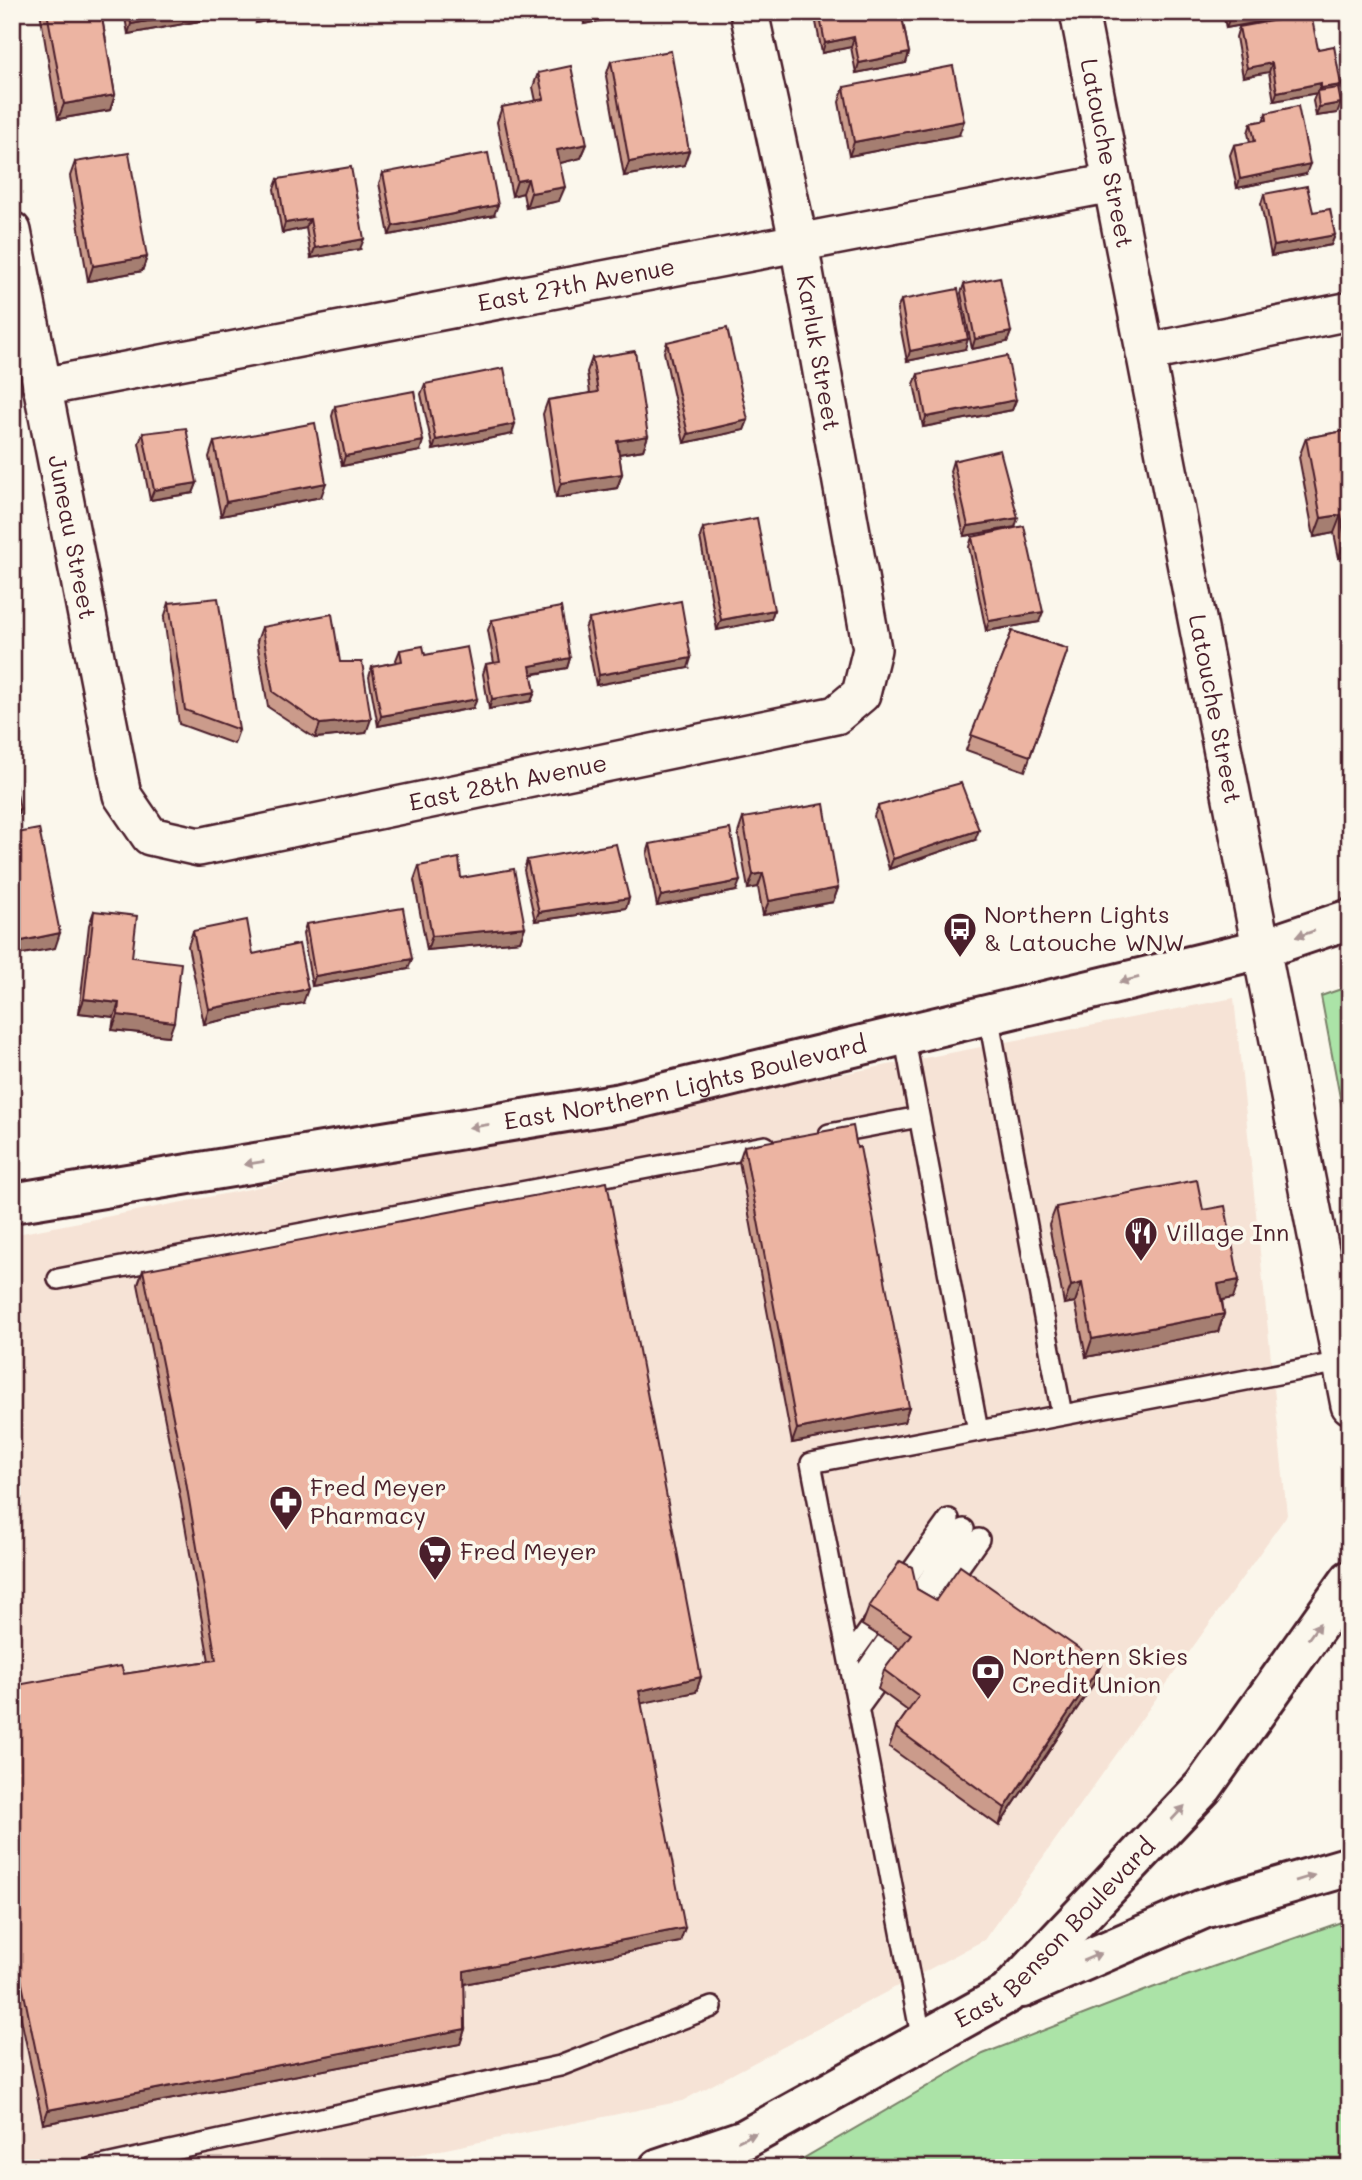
<svg xmlns="http://www.w3.org/2000/svg" width="1362" height="2180" font-family="Mali,sans-serif">
<rect width="100%" height="100%" fill="#fbf7ec"/>
<filter id="ink" filterUnits="userSpaceOnUse"><feTurbulence type="fractalNoise" baseFrequency=".0143" numOctaves="2"/><feDisplacementMap in="SourceGraphic" scale="14" xChannelSelector="R" yChannelSelector="G"/><feConvolveMatrix kernelMatrix="1 2 1 2 8 2 1 2 1" color-interpolation-filters="sRGB"/></filter>
<g filter="url(#ink)">
<!-- built -->
<path fill="#f6e3d6" d="M1234,998L1287,1515L984,1940L682,2101L352,2168H12V1235Z"/>
<!-- green -->
<path fill="#abe3a7" stroke="#7a8169" stroke-width="2" d="M1350,986V1151L1321,996Z
M1350,1919V2168H787L983,2054L1152,1988Z"/>
<g fill="none" stroke-linecap="round" stroke-linejoin="round">
<defs>
<path id="lane" d="M988,1014L1062,1415
M904,1035L978,1431
M829,1134L919,1117
M58,1279L765,1146
M921,1621L979,1539
M849,1658L949,1519
M854,1688L964,1529
M858,1709L898,1654
M922,2041L811,1463L1341,1362
M92,2168L560,2066L712,2007"/>
<g id="street">
<path id="s1" d="M1079,12L1350,1405"/>
<path id="s2" d="M12,231L122,795L150,836L199,847L836,715L861,694L872,649L799,244L749,12"/>
<path d="M1145,353L1350,311"/>
<path id="s3" d="M42,387L1112,183"/>
</g>
<g id="primary">
<path id="s4" d="M12,1203L621,1103L1261,949L1350,919"/>
<path d="M1022,1988L1203,1909L1350,1866"/>
<path id="s5" d="M659,2168L745,2139L1007,1994L1203,1787L1350,1580"/>
</g>
</defs>
<!-- lane casing -->
<use href="#lane" stroke="#4a1f2b" stroke-width="24"/>
<!-- street casing -->
<use href="#street" stroke="#4a1f2b" stroke-width="42"/>
<!-- primary casing -->
<use href="#primary" stroke="#4a1f2b" stroke-width="44"/>
<!-- lane -->
<use href="#lane" stroke="#fbf7ec" stroke-width="19"/>
<!-- street -->
<use href="#street" stroke="#fbf7ec" stroke-width="37"/>
<!-- primary -->
<use href="#primary" stroke="#fbf7ec" stroke-width="38"/>
</g>
<!-- wall -->
<path fill="#cb9b8b" stroke="#4a1f2b" stroke-width="2" d="M40,12H101L115,95L110,110L58,119Z
M124,12H213L211,19L128,34Z
M254,12H313L256,23Z
M582,12H643L584,24Z
M814,12H901L909,53L906,63L856,73L851,47L822,53Z
M1196,12H1293L1291,16L1226,28L1223,13L1197,18Z
M1239,27L1318,49L1341,85L1339,91L1337,113L1316,116L1313,101L1316,93L1274,101L1269,72L1243,77L1236,37Z
M611,61L684,165L624,176L606,76Z
M538,73L587,144L581,158L560,163L559,201L526,208L523,193L512,196L497,122L502,107L536,101L533,87Z
M844,87L959,135L849,156L839,102Z
M1266,113L1306,174L1237,188L1230,155L1234,145L1250,142L1248,133L1251,123L1263,121Z
M75,162L147,257L142,271L88,281L70,176Z
M383,173L494,215L389,235L379,183Z
M278,179L360,249L311,258L306,228L282,233L274,189Z
M1264,194L1313,212L1335,235L1331,245L1271,256L1261,204Z
M964,284L1011,332L1007,342L972,349L961,293Z
M901,300L965,349L907,361L897,310Z
M667,342L748,420L744,430L684,443L664,352Z
M592,358L648,436L643,450L619,454L622,474L617,488L556,498L543,414L548,400L590,393L587,372Z
M918,374L1016,400L1012,410L923,427L914,384Z
M425,384L512,434L433,450L421,394Z
M335,406L420,451L342,466L332,416Z
M1350,430V556L1339,558L1334,533L1314,537L1299,457L1306,438Z
M143,433L197,483L193,493L150,500L139,443Z
M214,442L321,497L221,516L209,457Z
M953,461L1015,527L964,536L950,471Z
M703,528L774,610L771,619L717,630L700,537Z
M972,537L1039,622L986,631L969,547Z
M169,603L239,730L234,744L179,724L164,618Z
M589,619L688,668L596,685L585,629Z
M492,620L570,658L567,668L531,675L535,692L531,701L489,709L483,674L486,664L494,663L488,630Z
M262,627L340,662L366,733L315,738L268,707L257,641Z
M1012,631L1068,649L1025,771L966,750Z
M400,650L425,655L473,708L378,726L369,677L372,667L397,662L396,660Z
M878,806L975,840L889,869L874,816Z
M743,818L838,888L833,902L763,915L758,887L748,889L738,833Z
M650,844L736,891L657,906L647,854Z
M527,860L629,898L626,908L535,921L524,870Z
M419,866L525,927L520,941L427,950L414,880Z
M94,911L132,957L169,1036L112,1030L114,1017L79,1013L89,925Z
M306,924L408,969L312,986L303,934Z
M193,931L303,1003L204,1024L188,946Z
M744,1146L909,1407L904,1422L792,1443L739,1161Z
M1056,1207L1203,1210L1239,1280L1233,1298L1222,1300L1224,1314L1218,1332L1086,1357L1075,1302L1064,1304L1049,1225Z
M143,1270L701,1677L696,1692L641,1703L680,1942L464,1984L465,2029L460,2044L43,2124L12,1975V1686L124,1674L209,1661L179,1491L138,1284Z
M917,1589L936,1600L1101,1664L1094,1683L999,1826L889,1747L896,1728L908,1711L878,1689L884,1670L900,1649L862,1625L869,1607Z"/>
<!-- shaded-wall -->
<path fill="#a57e71" stroke="#4a1f2b" stroke-width="2" d="M196,12H213L211,19L128,34L131,24Z
M264,12H313L256,23L260,13Z
M589,12H643L584,24Z
M1199,12H1223L1197,18Z
M1263,12H1293L1291,16L1226,28L1229,19Z
M854,37L851,47L822,53L825,43Z
M909,53L906,63L856,73L859,63Z
M1272,63L1269,72L1243,77L1247,68Z
M1321,83L1317,93L1274,101L1277,92Z
M1341,85L1337,94L1318,98L1321,88Z
M115,95L110,110L58,119L64,104Z
M1341,103L1337,113L1316,116L1319,107Z
M964,121L959,135L849,156L854,142Z
M587,144L581,158L552,165L557,150Z
M689,151L684,165L624,176L629,162Z
M1310,164L1306,174L1237,188L1240,179Z
M528,179L523,193L512,196L517,181Z
M565,187L559,201L526,208L531,193Z
M498,205L494,215L389,235L393,226Z
M310,219L306,228L282,233L285,223Z
M1335,235L1331,245L1271,256L1274,246Z
M364,239L360,249L311,258L315,248Z
M147,257L142,271L88,281L93,266Z
M1011,332L1007,342L972,349L975,339Z
M968,339L965,349L907,361L910,351Z
M1016,400L1012,410L923,427L926,417Z
M748,420L744,430L684,443L688,434Z
M515,424L512,434L433,450L436,440Z
M648,436L643,450L612,455L617,441Z
M423,441L420,451L342,466L345,456Z
M622,474L617,488L556,498L561,483Z
M197,483L193,493L150,500L154,490Z
M326,483L321,497L221,516L226,502Z
M1341,515L1334,533L1314,537L1321,518Z
M1018,518L1015,527L964,536L968,526Z
M1350,538V556L1339,558L1345,539Z
M774,610L771,619L717,630L721,620Z
M1043,612L1039,622L986,631L989,621Z
M570,658L567,668L526,675L530,666Z
M691,658L688,668L596,685L599,675Z
M535,692L531,701L489,709L492,699Z
M477,699L473,708L378,726L381,716Z
M371,719L366,733L315,738L320,724Z
M20,809L15,824H12V811Z
M979,830L975,840L889,869L893,859Z
M763,873L758,887L748,889L753,875Z
M740,881L736,891L657,906L661,896Z
M838,888L833,902L763,915L769,901Z
M629,898L626,908L535,921L539,912Z
M525,927L520,941L427,950L432,936Z
M60,933L55,948L12,956V943Z
M412,959L408,969L312,986L315,976Z
M308,989L303,1003L204,1024L209,1009Z
M84,999L119,1003L114,1017L79,1013Z
M118,1015L174,1022L169,1036L112,1030Z
M1239,1280L1233,1298L1212,1302L1218,1284Z
M1082,1283L1075,1302L1064,1304L1071,1286Z
M1224,1314L1218,1332L1086,1357L1092,1339Z
M909,1407L904,1422L792,1443L797,1429Z
M1101,1664L1094,1683L999,1826L1005,1808Z
M701,1677L696,1692L634,1705L639,1691Z
M685,1928L680,1942L459,1985L464,1971Z
M465,2029L460,2044L43,2124L48,2110Z"/>
<!-- building -->
<path fill="#ecb4a2" stroke="#4a1f2b" stroke-width="2" d="M47,12H101L115,95L64,104Z
M129,12H196L131,24Z
M819,12H901L909,53L859,63L854,37L825,43Z
M1228,12H1263L1229,19Z
M1311,14L1318,49L1334,46L1341,85L1321,88V83L1277,92L1272,63L1247,68L1239,27Z
M671,51L689,151L629,162L611,61Z
M571,66L587,144L557,150L565,187L531,193L528,179L517,181L502,107L544,99L538,73Z
M953,66L964,121L854,142L844,87Z
M1338,88L1341,103L1319,107L1317,91Z
M1298,106L1310,164L1240,179L1234,145L1255,141L1251,123L1267,120L1266,113Z
M129,153L147,257L93,266L75,162Z
M488,153L498,205L393,226L383,173Z
M351,167L364,239L315,248L310,219L285,223L278,179Z
M1307,186L1313,212L1330,209L1335,235L1274,246L1264,194Z
M1000,277L1011,332L975,339L964,284Z
M958,289L968,339L910,351L901,300Z
M727,328L748,420L688,434L667,342Z
M635,351L648,436L617,441L622,474L561,483L548,400L598,392L592,358Z
M1007,356L1016,400L926,417L918,374Z
M504,368L515,424L436,440L425,384Z
M414,391L423,441L345,456L335,406Z
M315,423L326,483L226,502L214,442Z
M186,428L197,483L154,490L143,433Z
M1350,430V538L1345,539L1341,515L1321,518L1306,438Z
M1000,450L1018,518L968,526L953,461Z
M757,518L774,610L721,620L703,528Z
M1024,526L1043,612L989,621L972,537Z
M218,598L239,730L185,710L169,603Z
M681,601L691,658L599,675L589,619Z
M561,607L570,658L530,666L535,692L492,699L486,664L500,662L492,620Z
M332,614L340,662H362L371,719L320,724L273,692L262,627Z
M1012,631L1068,649L1030,756L971,735Z
M423,646L425,655L467,647L477,699L381,716L372,667L402,661L400,650Z
M12,769L20,809L12,811Z
M961,783L979,830L893,859L878,806Z
M824,804L838,888L769,901L763,873L753,875L743,818Z
M39,829L60,933L12,943V834Z
M730,829L740,881L661,896L650,844Z
M616,844L629,898L539,912L527,860Z
M459,858L461,878L514,869L525,927L432,936L419,866Z
M403,908L412,959L315,976L306,924Z
M94,911L137,916L132,957L181,963L174,1022L118,1015L119,1003L84,999Z
M247,920L253,954L299,944L308,989L209,1009L193,931Z
M853,1126L857,1148L860,1147L909,1407L797,1429L744,1146Z
M1197,1180L1203,1210L1225,1206L1239,1280L1218,1284L1224,1314L1092,1339L1082,1283L1071,1286L1056,1207Z
M607,1182L701,1677L639,1691L685,1928L464,1971L465,2029L48,2110L12,1935V1686L121,1666L124,1674L216,1660L185,1476L143,1270Z
M900,1561L912,1567L917,1589L936,1600L960,1566L1101,1664L1005,1808L896,1728L919,1696L884,1670L911,1634L869,1607Z"/>
<!-- one-way arrows -->
<defs><path id="oneway-solid" d="M-6-.8H1V-3.2L6.5 0L1 3.2V.8H-6Z" transform="scale(1.75)"/></defs>
<g fill="#ab9695">
<use href="#oneway-solid" transform="translate(1305 934) rotate(161)"/>
<use href="#oneway-solid" transform="translate(1129 980) rotate(166)"/>
<use href="#oneway-solid" transform="translate(479 1126) rotate(171)"/>
<use href="#oneway-solid" transform="translate(254 1163) rotate(171)"/>
<use href="#oneway-solid" transform="translate(1314 1631) rotate(-54)"/>
<use href="#oneway-solid" transform="translate(1178 1813) rotate(-47)"/>
<use href="#oneway-solid" transform="translate(1305 1878) rotate(-17)"/>
<use href="#oneway-solid" transform="translate(1092 1957) rotate(-23)"/>
<use href="#oneway-solid" transform="translate(747 2137) rotate(-25)"/>
</g>
</g>
<!-- icons -->
<defs>
<symbol id="bus-pin" viewBox="-11 -11 22 30"><path d="M0 17L-7.5 6A9.5 9.5 0 1 1 7.5 6Z" fill="#4a1f2b" stroke="#fbf7ec"/><path d="M-5-6H5V4H4V6H2V4H-2V6H-4V4H-5ZM-3.5-4V0h7V-4ZM-3.5 1.2v1.5H-2V1.2ZM2 1.2v1.5H3.5V1.2Z" fill="#fff"/></symbol>
<symbol id="restaurant-pin" viewBox="-11 -11 22 30"><path d="M0 17L-7.5 6A9.5 9.5 0 1 1 7.5 6Z" fill="#4a1f2b" stroke="#fbf7ec"/><path d="M-5-6h1v4h1v-4h1v4h1v-4h1v5L-1.5 .5V6h-2V.5L-5-1ZM5-6V6H3V1.5H1.5Q1.5-4 5-6Z" fill="#fff"/></symbol>
<symbol id="pharmacy-pin" viewBox="-11 -11 22 30"><path d="M0 17L-7.5 6A9.5 9.5 0 1 1 7.5 6Z" fill="#4a1f2b" stroke="#fbf7ec"/><path d="M-2-6h4v4h4v4h-4v4h-4v-4h-4v-4h4Z" fill="#fff"/></symbol>
<symbol id="supermarket-pin" viewBox="-11 -11 22 30"><path d="M0 17L-7.5 6A9.5 9.5 0 1 1 7.5 6Z" fill="#4a1f2b" stroke="#fbf7ec"/><path d="M-6-5.5h2.5l.6 2H6L4.5 2H-2.5L-4.4-4H-6ZM-1.5 3.2a1.3 1.3 0 1 0 .1 0ZM3 3.2a1.3 1.3 0 1 0 .1 0Z" fill="#fff"/></symbol>
<symbol id="bank-pin" viewBox="-11 -11 22 30"><path d="M0 17L-7.5 6A9.5 9.5 0 1 1 7.5 6Z" fill="#4a1f2b" stroke="#fbf7ec"/><path d="M-6-4H6V4H-6ZM0-2.3a2.3 2.3 0 1 0 0 4.6a2.3 2.3 0 1 0 0-4.6Z" fill="#fff"/></symbol>
</defs>
<g fill-rule="evenodd">
<use href="#bus-pin" x="941" y="910" width="38" height="52"/>
<use href="#restaurant-pin" x="1122" y="1214" width="38" height="52"/>
<use href="#pharmacy-pin" x="267" y="1483" width="38" height="52"/>
<use href="#supermarket-pin" x="416" y="1533" width="38" height="52"/>
<use href="#bank-pin" x="969" y="1652" width="38" height="52"/>
</g>
<g text-anchor="middle" stroke-width="7" stroke-linejoin="round" paint-order="stroke">
<!-- street labels -->
<g font-size="24" fill="#4a1f2b" stroke="#fbf7ec">
<text dy="8" stroke="none"><textPath href="#s1" startOffset="144">Latouche Street</textPath></text>
<text dy="8" stroke="none"><textPath href="#s3" startOffset="544">East 27th Avenue</textPath></text>
<text transform="translate(818 353) rotate(80)" y="8">Karluk Street</text>
<text dy="8" stroke="none"><textPath href="#s2" startOffset="312">Juneau Street</textPath></text>
<text dy="8" stroke="none"><textPath href="#s1" startOffset="710">Latouche Street</textPath></text>
<text dy="8" stroke="none"><textPath href="#s2" startOffset="990">East 28th Avenue</textPath></text>
<text dy="8" stroke="none"><textPath href="#s4" startOffset="684">East Northern Lights Boulevard</textPath></text>
<text dy="8" stroke="none"><textPath href="#s5" startOffset="466">East Benson Boulevard</textPath></text>
</g>
<!-- poi labels -->
<g font-size="24" fill="#4a1f2b" stroke="#fbf7ec" text-anchor="start">
<text x="984" y="923">Northern Lights<tspan x="984" dy="28">&amp; Latouche WNW</tspan></text>
<text x="1166" y="1241">Village Inn</text>
<text x="310" y="1496">Fred Meyer<tspan x="310" dy="28">Pharmacy</tspan></text>
<text x="460" y="1560">Fred Meyer</text>
<text x="1012" y="1665">Northern Skies<tspan x="1012" dy="28">Credit Union</tspan></text>
</g>
</g>
<!-- margin -->
<rect width="1362" height="2180" fill="none" stroke="#fbf7ec" stroke-width="42"/>
<rect x="21" y="21" width="1320" height="2138" fill="none" stroke="#4a1f2b" stroke-width="2.5" filter="url(#ink)"/>
</svg>
